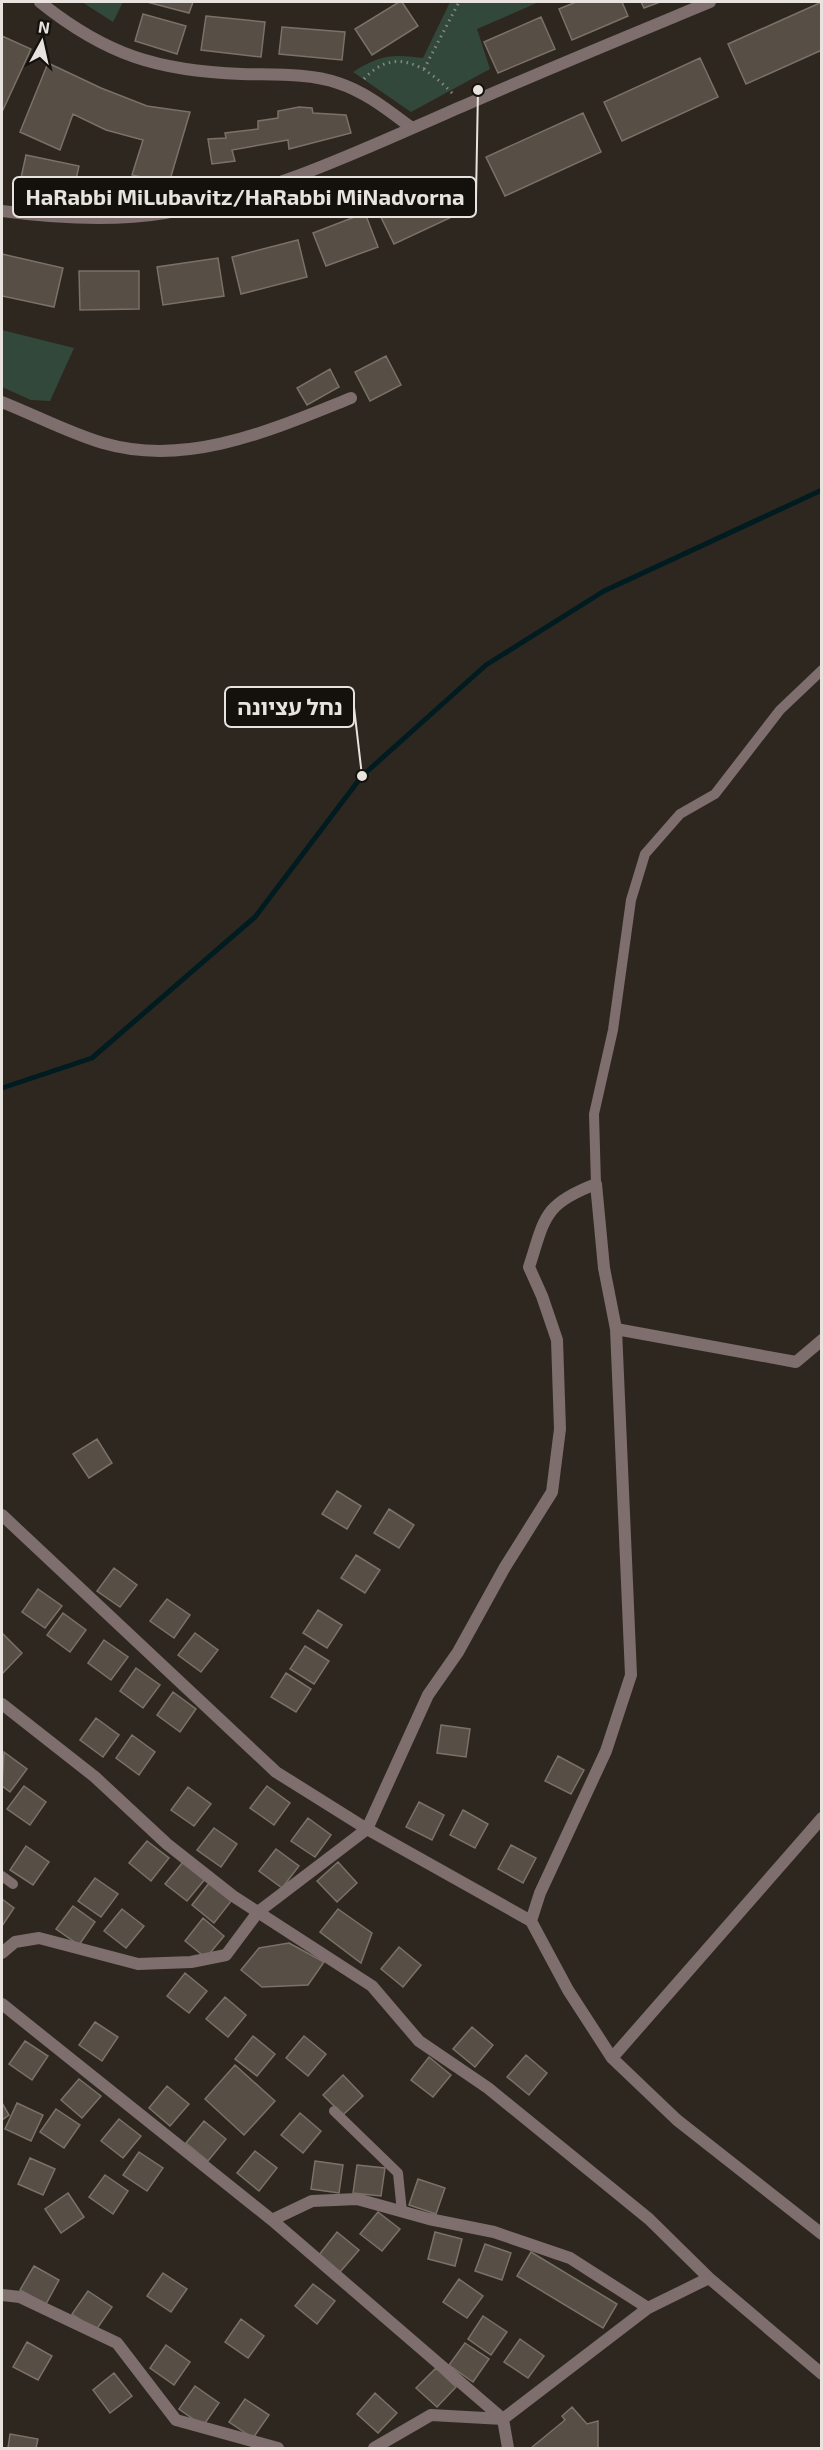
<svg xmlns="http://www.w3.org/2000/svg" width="823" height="2450" font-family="'Exo 2','Noto Sans Hebrew',sans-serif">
<rect width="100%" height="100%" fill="#2e271f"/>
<!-- green -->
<path fill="#32483b" d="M82,2H123L113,22Z
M450,2H539L477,29L490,69L411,112L353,72C380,55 391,54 423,58Z
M2,330L74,348L50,401L31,400L2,387Z"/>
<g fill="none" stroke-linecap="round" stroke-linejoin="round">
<!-- stream -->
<path stroke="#011c21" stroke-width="5" d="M2,1088L92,1058L255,917L362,776L486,665L604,591L822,490"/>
</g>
<!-- building -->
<path fill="#574e45" stroke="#7a7168" stroke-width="1.5" d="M147,2H193L189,13Z
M399,2H402L418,26L372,55L355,29Z
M576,2H622L628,16L572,40L559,9Z
M641,2H660L644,8Z
M822,2V50L746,84L728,44Z
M143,14L186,26L177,54L135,41Z
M206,16L265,22L261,57L201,50Z
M541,17L555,49L498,73L484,42Z
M282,27L345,32L342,60L279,54Z
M2,36L31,49L2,112Z
M700,58L718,97L622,141L604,102Z
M48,63L101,88L147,106L190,112L169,183L132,175L143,140L106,130L73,114L60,150L20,132Z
M299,107L312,108L313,113L346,115L351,133L289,149L288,140L232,150L235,161L212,164L208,139L226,138L225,133L258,129V121L278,118V111Z
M583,113L601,152L505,196L486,157Z
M26,155L79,166L72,198L19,187Z
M437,181L454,216L394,244L377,209Z
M365,213L378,247L326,266L313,233Z
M298,240L307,277L241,294L232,257Z
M2,254L63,268L54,307L2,296Z
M218,258L224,296L163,305L157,267Z
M79,271H139V309L80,310Z
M386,356L401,385L370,401L355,372Z
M330,369L339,387L307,405L297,388Z
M97,1439L112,1463L89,1478L73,1454Z
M337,1491L361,1506L347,1529L322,1514Z
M389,1509L414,1525L399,1548L374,1533Z
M356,1555L380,1570L365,1593L341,1578Z
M114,1568L137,1585L120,1607L97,1591Z
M38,1589L62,1606L45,1628L22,1612Z
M167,1599L190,1615L174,1638L150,1621Z
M318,1610L342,1625L327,1648L303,1633Z
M63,1613L86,1630L70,1652L47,1635Z
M2,1633L22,1653L3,1673L2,1672Z
M195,1633L218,1650L201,1672L178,1655Z
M104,1640L128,1657L111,1680L88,1663Z
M305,1646L329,1661L314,1684L290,1669Z
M136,1668L160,1685L143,1708L120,1691Z
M286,1673L311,1689L296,1712L271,1697Z
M173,1692L196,1709L180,1732L157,1715Z
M96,1718L119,1735L103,1757L80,1740Z
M441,1725L470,1729L466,1757L437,1753Z
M132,1735L155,1752L139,1775L116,1758Z
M4,1752L27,1769L10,1792L2,1786Z
M558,1756L584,1770L571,1794L545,1781Z
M24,1786L46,1802L30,1825L7,1809Z
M267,1786L290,1803L274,1825L250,1808Z
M188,1787L211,1804L194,1826L171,1810Z
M419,1802L444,1815L432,1840L406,1827Z
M463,1810L488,1824L475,1848L450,1835Z
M308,1818L331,1835L315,1857L291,1841Z
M214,1828L237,1844L221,1867L197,1850Z
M147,1841L169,1858L151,1881L129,1863Z
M511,1845L536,1858L523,1883L498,1869Z
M26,1846L49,1862L33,1885L10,1870Z
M276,1849L299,1866L282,1888L259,1871Z
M183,1862L205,1879L187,1901L165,1884Z
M338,1862L357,1883L337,1902L317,1881Z
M95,1878L118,1894L101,1917L78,1901Z
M209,1883L232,1900L214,1923L192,1905Z
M2,1899L14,1908L2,1926Z
M73,1906L95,1922L79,1945L56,1929Z
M122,1909L144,1926L126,1948L104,1931Z
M338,1909L372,1933L361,1963L320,1932Z
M203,1918L224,1936L206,1958L185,1941Z
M289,1943L324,1962L308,1985L262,1987L241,1970L259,1948Z
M399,1947L421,1965L403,1987L381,1969Z
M185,1973L207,1991L189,2013L167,1996Z
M225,1997L246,2015L228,2037L206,2019Z
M95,2022L118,2037L102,2061L79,2045Z
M472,2027L493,2045L475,2067L453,2049Z
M253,2036L275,2054L257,2076L235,2059Z
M304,2036L326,2054L308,2076L286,2058Z
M25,2041L48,2056L32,2080L9,2064Z
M526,2055L547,2073L529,2095L507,2077Z
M429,2057L451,2075L433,2097L411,2080Z
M235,2065L275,2101L244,2135L205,2099Z
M343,2075L363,2096L343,2115L323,2095Z
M79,2079L101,2096L82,2118L61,2100Z
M167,2086L189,2104L170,2126L149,2108Z
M2,2103L9,2115L2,2120Z
M17,2103L43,2115L31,2141L5,2129Z
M56,2109L80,2125L64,2148L40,2132Z
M300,2113L321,2131L303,2153L281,2135Z
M119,2119L141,2136L123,2158L101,2141Z
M204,2121L226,2139L208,2161L186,2143Z
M255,2151L277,2168L259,2191L237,2173Z
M139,2152L163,2168L147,2191L123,2175Z
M30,2158L55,2169L43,2195L18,2184Z
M315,2161L343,2165L339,2193L311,2189Z
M357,2165L385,2168L381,2196L353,2193Z
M105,2175L128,2191L113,2214L89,2197Z
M418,2179L445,2188L436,2214L409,2205Z
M68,2193L84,2217L61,2233L45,2209Z
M378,2212L400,2229L382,2251L360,2234Z
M337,2232L359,2250L340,2272L319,2255Z
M435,2232L462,2239L455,2266L428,2259Z
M485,2244L511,2253L502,2280L475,2271Z
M531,2252L617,2304L603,2328L517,2276Z
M34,2266L59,2280L46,2304L20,2290Z
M163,2273L187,2289L171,2312L147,2296Z
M459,2279L483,2296L467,2318L443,2302Z
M313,2284L335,2301L317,2324L295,2306Z
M88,2291L112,2307L96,2330L72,2314Z
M483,2316L507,2332L491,2355L468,2339Z
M241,2319L264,2336L248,2358L225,2342Z
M520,2339L544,2356L528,2378L504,2362Z
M27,2342L52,2356L38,2380L13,2367Z
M465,2343L489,2359L473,2382L449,2365Z
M166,2345L190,2362L174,2385L150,2368Z
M436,2368L456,2387L437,2407L416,2388Z
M114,2373L132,2396L110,2413L93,2390Z
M195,2386L219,2403L203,2426L179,2409Z
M375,2393L397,2413L378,2433L357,2414Z
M245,2399L269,2415L253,2438L229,2422Z
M572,2407L587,2424L598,2421V2448H531L565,2420L562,2416Z
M10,2434L38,2439L36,2448H8Z"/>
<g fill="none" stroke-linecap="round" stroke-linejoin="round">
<!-- path -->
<path stroke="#8c8680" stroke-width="3" stroke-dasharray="1.5 4.5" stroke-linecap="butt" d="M424,69L459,2
M364,79C396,44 428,68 454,95"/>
<!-- service -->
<path stroke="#7e6e6d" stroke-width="10" d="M596,1184L594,1114L613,1030L631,900L645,854L680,814L715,794L780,710L822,670
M2,1876L13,1884
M334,2111L398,2173L402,2212"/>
<!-- minor -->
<path stroke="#7e6e6d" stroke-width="12" d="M2,402C35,415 69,433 103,443C188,468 274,429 351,398
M616,1329L796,1362L822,1340
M2,1515L276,1772L367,1829L531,1921
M2,1704L95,1777L167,1844L233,1896L372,1986L419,2041L488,2088L649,2219L709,2278L822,2374
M2,1953L15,1942L39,1938L138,1964L191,1962L226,1955L258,1912L367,1829L428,1695L458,1652L505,1567L552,1492L560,1429L557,1340L542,1296L529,1267C545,1218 543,1204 596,1184L604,1268L616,1329L631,1675L606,1751L540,1893L531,1921L568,1990L612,2058L677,2120L822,2234
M2,2004L272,2220L503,2419L508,2448
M612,2058L822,1818
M272,2220L312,2201L357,2199L429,2219L494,2232L570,2258L648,2308L709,2278
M2,2295L20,2297L117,2343L176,2420L278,2448
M374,2448L431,2415L503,2419L648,2308"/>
<!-- tertiary -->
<path stroke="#7e6e6d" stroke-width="12" d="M40,2C106,55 158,71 242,74C273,75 309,73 338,83C366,92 389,111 412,128
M2,211C55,218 111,222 165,213C270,195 366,148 463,106C545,70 628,36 710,2"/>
</g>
<!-- callouts -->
<path fill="none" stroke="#e8e3de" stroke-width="2" d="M478 90L476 197M362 776L354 707"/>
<g fill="#e8e3de" stroke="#14110d" stroke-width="2">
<circle cx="478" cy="90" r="6"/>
<circle cx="362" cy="776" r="6"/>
</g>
<g fill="#14110d" stroke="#e8e3de" stroke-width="2">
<rect x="13" y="177" width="463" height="40" rx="6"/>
<rect x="225" y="687" width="129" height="40" rx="6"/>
</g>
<g font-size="22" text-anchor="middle" font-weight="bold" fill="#e8e3de">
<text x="245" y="205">HaRabbi MiLubavitz/HaRabbi MiNadvorna</text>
<text x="290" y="715">נחל עציונה</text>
</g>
<!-- border -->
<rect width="823" height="2450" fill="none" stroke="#e8e3de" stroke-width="6"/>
<!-- north arrow -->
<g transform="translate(42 42) rotate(8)" stroke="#14110d" stroke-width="4.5" paint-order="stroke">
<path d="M0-4.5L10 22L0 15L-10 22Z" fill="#e8e3de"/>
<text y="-9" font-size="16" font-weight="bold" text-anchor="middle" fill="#e8e3de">N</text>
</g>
</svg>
